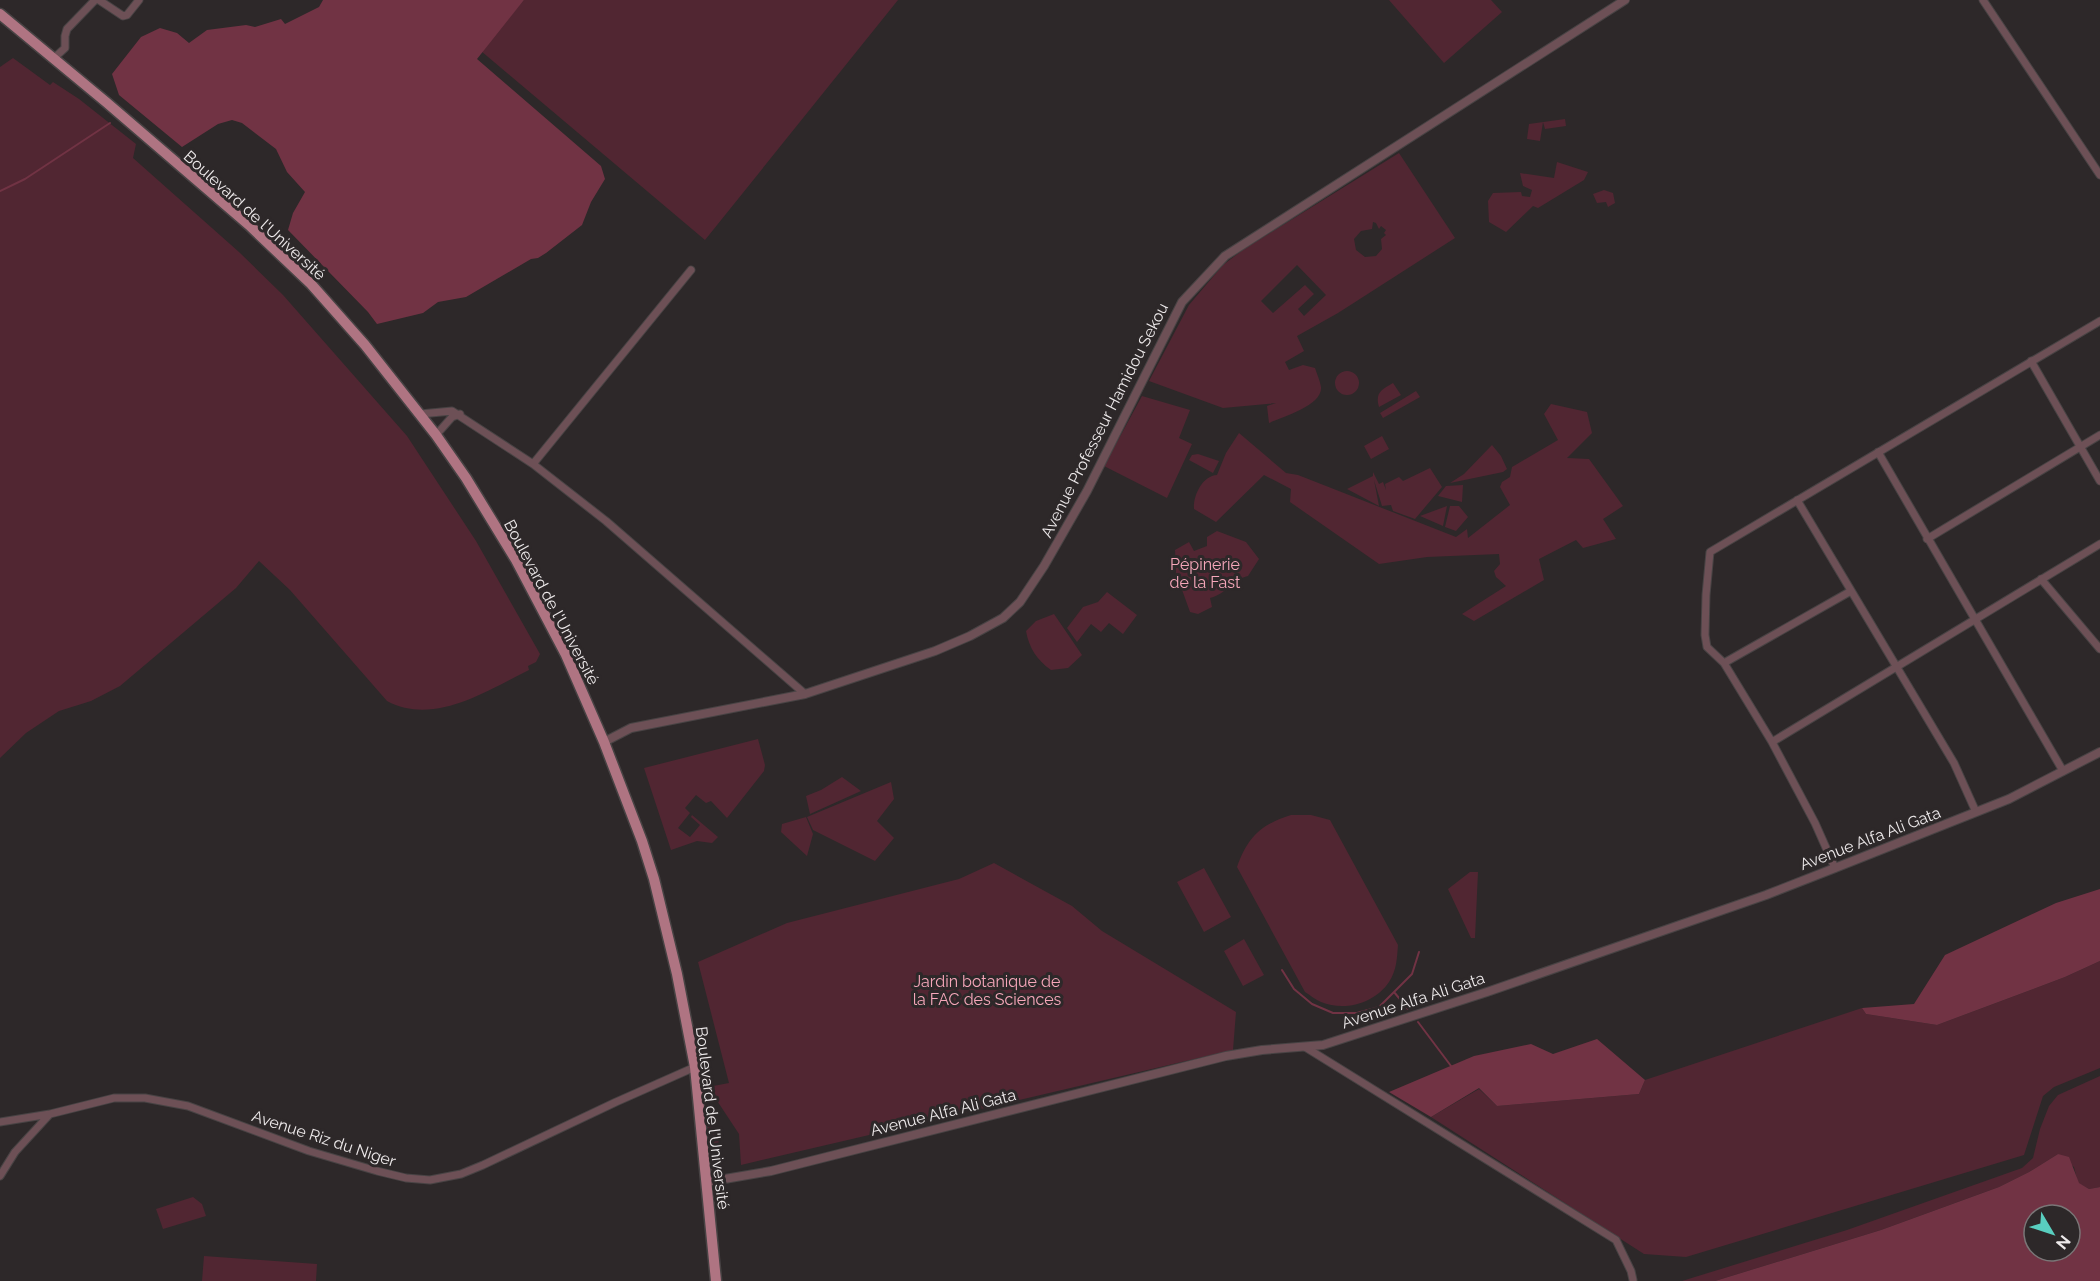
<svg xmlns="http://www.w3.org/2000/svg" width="2100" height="1281" font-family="Raleway,sans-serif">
<rect width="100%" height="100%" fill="#2d2829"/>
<!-- green -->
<path fill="#512632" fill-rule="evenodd" d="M524,0H898L705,240L481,51Z
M1389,0H1491L1502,12L1444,63Z
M13,58L50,85L53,82L79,99L136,144L133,158L239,252L283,295L407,436L476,541L540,654L536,662L528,666L529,670C486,691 434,726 387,701L290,590L259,561L236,588L120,686L91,701L59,711L26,733L0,758V67Z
M1565,119L1566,126L1545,129L1543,122L1540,141L1527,139L1529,124Z
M1399,153L1455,238L1338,313L1297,336L1304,351L1285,362L1289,370L1303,365L1315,368C1317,374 1320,381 1321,387C1323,405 1283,417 1269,423L1267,406L1276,403L1223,408L1149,381L1189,305L1223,265L1244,249ZM1373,222L1376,223L1379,229L1381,226L1386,230L1384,233L1386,235L1381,239L1382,249L1376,256L1365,257L1356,250L1354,239L1361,231L1372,229ZM1297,265L1326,295L1304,316L1298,309L1314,294L1305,285L1273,313L1261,301Z
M1557,162L1588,172L1584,180L1538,208L1533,206L1506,232L1489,222L1488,201L1493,193L1521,192L1522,196L1530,197L1532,190L1523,186L1520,173L1554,178Z
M1604,190L1613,193L1615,203L1608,207L1606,202L1597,203L1593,194Z
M1335 383a12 12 0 1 1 24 0a12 12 0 1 1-24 0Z
M1393,383L1401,395L1379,407C1375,393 1381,390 1393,383Z
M1416,391L1420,397L1383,418L1380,413Z
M1142,396L1190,410L1179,438L1192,444L1167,498L1104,466Z
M1551,404L1587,412L1592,433L1567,458L1589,459L1623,506L1603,519L1616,539L1583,548L1576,540L1539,559L1544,580L1474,621L1462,614L1506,586L1496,577L1494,571L1500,564L1499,554L1427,557L1379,564L1290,502L1291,489L1264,475L1216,522L1194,509C1193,496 1202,476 1217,475L1226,453L1239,433L1286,473L1298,475L1456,537L1467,529L1468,538L1510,505L1500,487L1502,482L1510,477L1512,467L1558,440L1544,414Z
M1382,436L1389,449L1371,459L1364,446Z
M1492,445L1501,456L1507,469L1503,472L1450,483L1464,474Z
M1198,454L1219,461L1213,473L1189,460L1192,455Z
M1430,468L1442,487L1415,519L1393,511L1391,505L1382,506L1374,480L1379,506L1347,489L1373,476V472L1379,484L1383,482L1386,490L1385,484L1399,477L1403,481Z
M1463,485L1462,502L1438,496L1446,486Z
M1447,506L1443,526L1420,516Z
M1450,506H1459L1468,517L1456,531L1445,527Z
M1217,531L1246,542L1259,559L1248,576C1233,579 1225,595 1210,598L1212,607L1198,614L1190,612L1176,573L1175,550L1189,542L1194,551L1207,546V537Z
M1107,592L1137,615L1123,634L1109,623L1101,632L1091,624L1077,642L1067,628L1083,607L1098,602Z
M1054,614L1082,655L1068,668L1051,670C1037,660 1029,648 1026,631L1036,621Z
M758,739L765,765L764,771L727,818L711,801L706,803L696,795L685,808L690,813L678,828L690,837L700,825L691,817L692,815L718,837L712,843L697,841L671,850L644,768Z
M842,777L861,791L810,814L806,796L821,790Z
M891,782L894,799L877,821L894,838L875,861L813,830L807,817Z
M1291,815H1311L1330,820L1398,945C1397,957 1397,970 1389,982C1375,1003 1345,1012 1321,1002C1316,1000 1310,995 1305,992L1237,867C1248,837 1260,825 1291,815Z
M806,817L813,834L807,856L781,832L782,824Z
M994,863L1072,906L1102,931L1236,1012L1233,1050L741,1165L739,1134L708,1087L729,1083L698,962L787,923L959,879Z
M1204,868L1231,917L1204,932L1177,882Z
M1470,872H1478L1475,938H1471L1448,889Z
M1244,939L1264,975L1243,986L1224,951Z
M2100,961V1068L2054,1087L2043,1096L2024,1155L1686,1257L1644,1254L1431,1117L1479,1089L1497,1106L1639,1094L1645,1080L1862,1008L1866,1014L1937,1025L2065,977Z
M2100,1076V1187L2089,1189L2078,1183L2074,1167L2058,1154L2029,1172L1999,1187L1881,1230L1715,1281H1682L1847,1230L2022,1168L2033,1158L2040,1129L2049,1106L2058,1095Z
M707,1118H709L718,1132L720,1168L711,1170Z
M193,1197L202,1204L206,1216L163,1229L156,1209Z
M204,1256L317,1264L316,1281H202Z"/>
<!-- water -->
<path fill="#713344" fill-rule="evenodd" d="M323,0H524L477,59L601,166L605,179L591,202L582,225L546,253L538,258L531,259L466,297L438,302L423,313L377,324L368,312L288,230L293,213L305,192L287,172L276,149L242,123L232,120L218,124L182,147L119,95L112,74L141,37L160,28L177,33L189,43L207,30L246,25L255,27L281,19L285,24L319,7Z
M2100,889V961L2065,977L1937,1025L1866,1014L1862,1008L1914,1004L1945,955L2056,903Z
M1597,1039L1645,1080L1639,1094L1497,1106L1479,1088L1431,1117L1389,1092L1474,1056L1531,1044L1553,1054Z
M2058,1154L2069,1157L2079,1183L2089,1189L2100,1187V1281H1715L1881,1230L1999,1187L2029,1172ZM2034,1215H2070V1251H2034Z"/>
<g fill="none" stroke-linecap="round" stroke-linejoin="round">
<!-- stream -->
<path stroke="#713344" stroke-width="2" d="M0,191L25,179L110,123
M1282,970L1294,989L1312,1004L1333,1013H1357L1379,1007L1412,974L1419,952
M1394,992L1408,1009
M1418,1022L1451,1066"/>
<defs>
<path id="minor" d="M99,0L123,16L127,15L139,0
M1983,0L2100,175
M53,59L65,48V36L67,29L95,0
M2100,321L1710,552L1706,595L1705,635L1707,647L1724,663L1772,742L2100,544
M2031,361L2100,481
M420,414L452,411L533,464L606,521L805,694
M436,435L452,417L460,414
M1878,452L2063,771
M533,464L691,270
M1797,500L1954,763L1976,812
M1927,539L2100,435
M2041,579L2100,649
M1724,663L1851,591
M1772,742L1815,823L1835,868
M1305,1047L1616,1240L1631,1271L1633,1280
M0,1122L50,1114L114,1098H145L188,1106L309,1151L377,1171L406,1178L430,1180L461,1174L483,1165L616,1102L695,1067
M0,1176L15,1152L49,1115"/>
<path id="tertiary" d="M604,742L631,728L805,694L935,651L970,636L1003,618L1020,602L1044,566L1087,491L1182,302L1225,256L1625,0
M707,1182L771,1171L1226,1056L1262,1050L1323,1045L1487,992L1766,895L1835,868L2009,799L2100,752"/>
<path id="primary" d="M0,14L106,102L249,225L311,284L365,345L436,435L466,478L516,560L566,655L604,742L642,841L654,879L677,974L695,1067L716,1281"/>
</defs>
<!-- minor casing -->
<use href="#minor" stroke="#484344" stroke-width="9"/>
<!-- tertiary casing -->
<use href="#tertiary" stroke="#484344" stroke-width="10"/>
<!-- primary casing -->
<use href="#primary" stroke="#484344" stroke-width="13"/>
<!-- minor -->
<use href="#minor" stroke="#6d5056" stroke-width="7"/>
<!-- tertiary -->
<use href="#tertiary" stroke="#6d5056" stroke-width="8"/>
<!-- primary -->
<use href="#primary" stroke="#af7482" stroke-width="10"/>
</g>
<g text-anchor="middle" stroke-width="6" stroke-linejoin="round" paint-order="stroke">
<!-- street labels -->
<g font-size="16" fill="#eeeaeb" stroke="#2d2829">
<text transform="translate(255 215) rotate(42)" y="6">Boulevard de l'Université</text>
<text transform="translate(1104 420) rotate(-63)" y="6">Avenue Professeur Hamidou Sekou</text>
<text transform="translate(552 602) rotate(62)" y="6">Boulevard de l'Université</text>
<text transform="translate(1870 838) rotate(-21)" y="6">Avenue Alfa Ali Gata</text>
<text transform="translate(1413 1000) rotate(-18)" y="6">Avenue Alfa Ali Gata</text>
<text transform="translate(943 1112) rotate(-14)" y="6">Avenue Alfa Ali Gata</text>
<text transform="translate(713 1118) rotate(83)" y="6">Boulevard de l'Université</text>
<text transform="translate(324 1138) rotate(18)" y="6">Avenue Riz du Niger</text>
</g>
<!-- park labels -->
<g font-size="16" fill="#f6a7ba" stroke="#2d2829">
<text x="1205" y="570">Pépinerie<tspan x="1205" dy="18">de la Fast</tspan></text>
<text x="987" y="987">Jardin botanique de<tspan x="987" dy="18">la FAC des Sciences</tspan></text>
</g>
</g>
<!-- north arrow -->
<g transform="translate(2052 1233) rotate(129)"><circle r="28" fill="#2d2829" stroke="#7a7677" stroke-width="1.5"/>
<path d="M0-4.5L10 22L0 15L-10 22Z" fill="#59cebf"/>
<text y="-9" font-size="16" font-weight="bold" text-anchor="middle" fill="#eeeaeb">N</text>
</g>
</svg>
